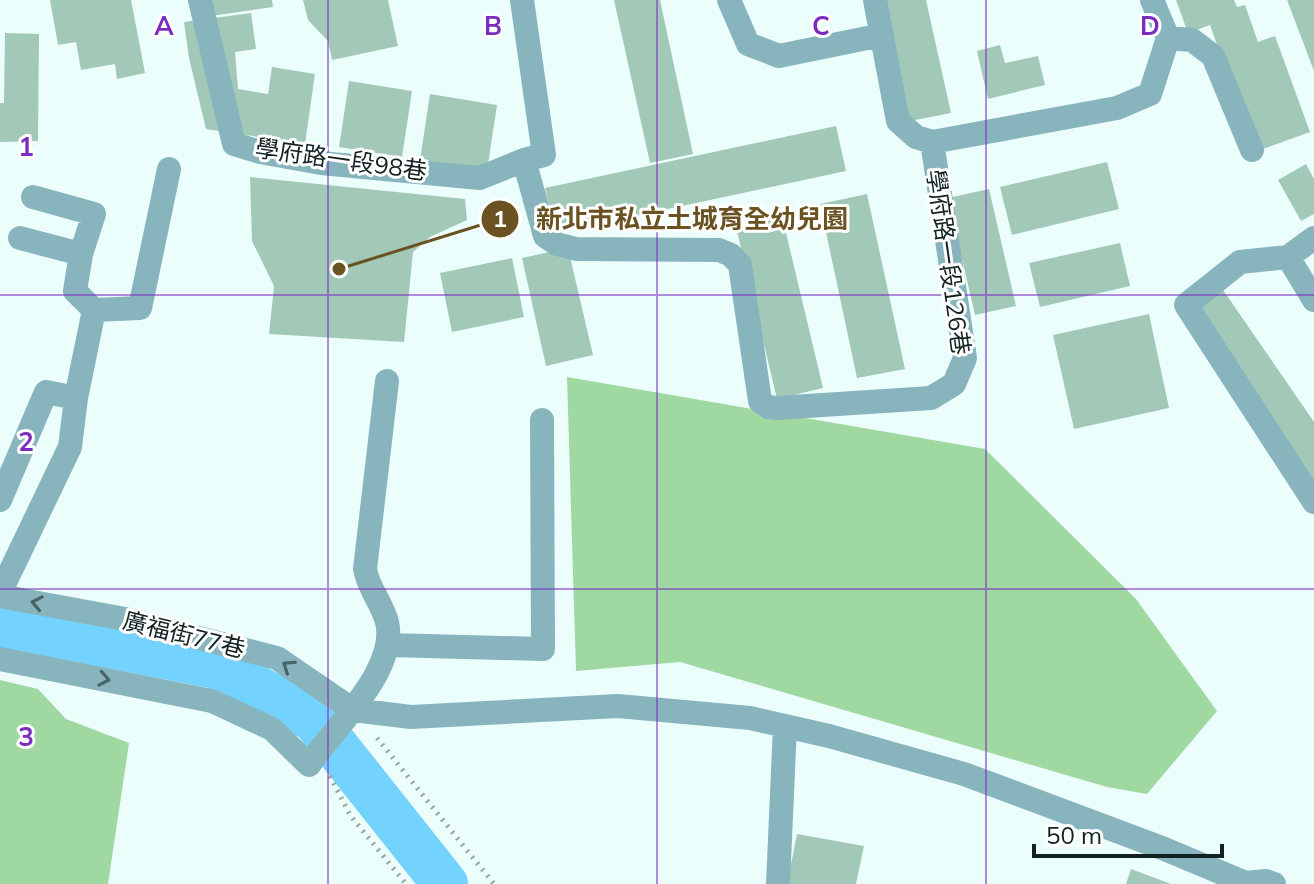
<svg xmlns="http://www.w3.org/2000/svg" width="1314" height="884" font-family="Mulish,'Noto Sans TC',sans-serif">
<rect width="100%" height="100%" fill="#ecfefc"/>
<!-- green -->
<path fill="#a0d8a2" d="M567,377L985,449L1136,599L1217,711L1147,794L1107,787L680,662L576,671Z
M0,680L38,689L66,719L129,743L108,884H0Z"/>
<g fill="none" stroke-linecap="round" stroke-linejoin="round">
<!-- river -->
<path stroke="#74d2fe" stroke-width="46" d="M0,624L216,666L314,719L445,884"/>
</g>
<!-- building -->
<path fill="#a2c9b8" d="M50,0H131L145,73L117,79L115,64L81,70L76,42L58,45Z
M202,0H272L273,7L204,17Z
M303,0H388L398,46L332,60L328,41L308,20Z
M614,0H660L693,154L650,163Z
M878,0H926L951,113L905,122Z
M1176,0H1234L1237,7L1245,5L1258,42L1275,36L1310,132L1255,152L1210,25L1188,33Z
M1287,0H1314V71Z
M251,13L256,49L235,52L238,89L268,94L272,67L315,74L305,144L206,129L189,58L184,22Z
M5,33L39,34L38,141L0,142V103H4Z
M1000,45L1005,63L1038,56L1045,85L988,99L977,51Z
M349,81L412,91L402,157L339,147Z
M430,94L497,105L487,171L420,160Z
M836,126L846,171L555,233L545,188Z
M1107,162L1119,209L1012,235L1000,187Z
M1306,164L1314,179V214L1301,221L1278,180Z
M250,177L465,199L467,220L430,237L413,252L404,342L269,334L274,286L252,241Z
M989,189L1016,306L975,315L948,198Z
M867,194L905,369L857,378L820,204Z
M782,216L823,388L777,399L736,227Z
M1120,243L1130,286L1040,307L1029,263Z
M568,248L593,355L546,366L522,258Z
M512,258L524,317L452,332L440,273Z
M1219,284L1314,422V501L1182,309Z
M1149,314L1169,408L1074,429L1053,335Z
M797,834L864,846L856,884H787Z
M1131,869L1171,884H1126Z"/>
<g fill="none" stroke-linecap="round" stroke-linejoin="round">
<!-- path -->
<path stroke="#95a7a5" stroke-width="5" stroke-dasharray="2 6" stroke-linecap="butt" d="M377,738L494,884
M330,776L350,815L406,884"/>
<!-- minor -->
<path stroke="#88b5bd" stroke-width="24" d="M200,0L234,144L260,152L321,163L480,178L524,160L544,155L522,0
M729,0L748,44L779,56L882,35
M875,0L898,121L916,137L932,142L1117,108L1150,94L1168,38
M1152,0L1168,38L1192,40L1213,56L1252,150
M524,160L545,236L557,244L576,249L719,250L731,255L740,265L760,401L768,407L776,408L931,398L954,384L965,358L932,142
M33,197L94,214L81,254
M20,238L81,254L75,291L94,310
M1314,238L1288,257L1314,300
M1288,257L1240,262L1186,305L1314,502
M0,500L46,392L76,398L94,310L140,308L169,169
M0,593L70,447L76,398
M0,596L125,619L277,658L353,710L411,717L618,706L750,718L829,736L964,774L1162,848L1246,883L1266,881L1274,884
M389,645L543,649L542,420
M0,659L212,701L272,729L309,765L316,755
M345,719C365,694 395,655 387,622C382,603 368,588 365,569L387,381
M778,884L785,726"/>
<!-- minor-bridge -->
<path stroke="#88b5bd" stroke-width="24" d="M316,755L345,719"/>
</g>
<!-- one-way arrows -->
<defs><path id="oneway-chevron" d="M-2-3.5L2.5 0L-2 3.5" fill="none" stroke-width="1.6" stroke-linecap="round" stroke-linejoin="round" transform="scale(2)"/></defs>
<g stroke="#476467">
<use href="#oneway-chevron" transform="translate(37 603) rotate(-169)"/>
<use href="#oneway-chevron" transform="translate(288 666) rotate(-146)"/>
<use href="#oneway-chevron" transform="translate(104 679) rotate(11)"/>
</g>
<!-- grid -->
<path fill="none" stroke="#7b2cbf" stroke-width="2" stroke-opacity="0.55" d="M328,0V884M657,0V884M986,0V884M0,295H1314M0,589H1314"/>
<g text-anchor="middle" stroke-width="6" stroke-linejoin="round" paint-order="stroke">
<!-- street labels -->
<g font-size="24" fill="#112221" stroke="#fff">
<text transform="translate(341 160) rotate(8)" y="8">學府路一段98巷</text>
<text transform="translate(948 262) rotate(82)" y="8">學府路一段126巷</text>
<text transform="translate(184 635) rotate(14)" y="8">廣福街77巷</text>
</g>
</g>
<g font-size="26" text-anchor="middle" font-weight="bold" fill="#7b2cbf" stroke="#fff" stroke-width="6" stroke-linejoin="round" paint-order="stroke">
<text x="164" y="35">A</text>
<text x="493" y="35">B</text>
<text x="821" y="35">C</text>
<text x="1150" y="35">D</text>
<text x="26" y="156">1</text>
<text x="26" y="451">2</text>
<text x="26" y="746">3</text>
</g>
<!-- callouts -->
<path fill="none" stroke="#6b5223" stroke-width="3" d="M339 269L500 219"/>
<g fill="#6b5223" stroke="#fff" stroke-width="3">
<circle cx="339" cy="269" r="8"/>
<circle cx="500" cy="219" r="20"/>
</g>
<g font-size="24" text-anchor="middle" font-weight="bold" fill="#fff">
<text x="500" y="227">1</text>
</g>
<g font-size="26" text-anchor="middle" font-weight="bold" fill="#6b5223" stroke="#fff" stroke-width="6" stroke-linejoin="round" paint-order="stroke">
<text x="692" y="228">新北市私立土城育全幼兒園</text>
</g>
<!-- scale -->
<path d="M1034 844v12h188v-12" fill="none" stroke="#112221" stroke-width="4"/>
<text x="1046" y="844" font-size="24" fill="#112221" stroke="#ffffff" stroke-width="6" paint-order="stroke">50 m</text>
</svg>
